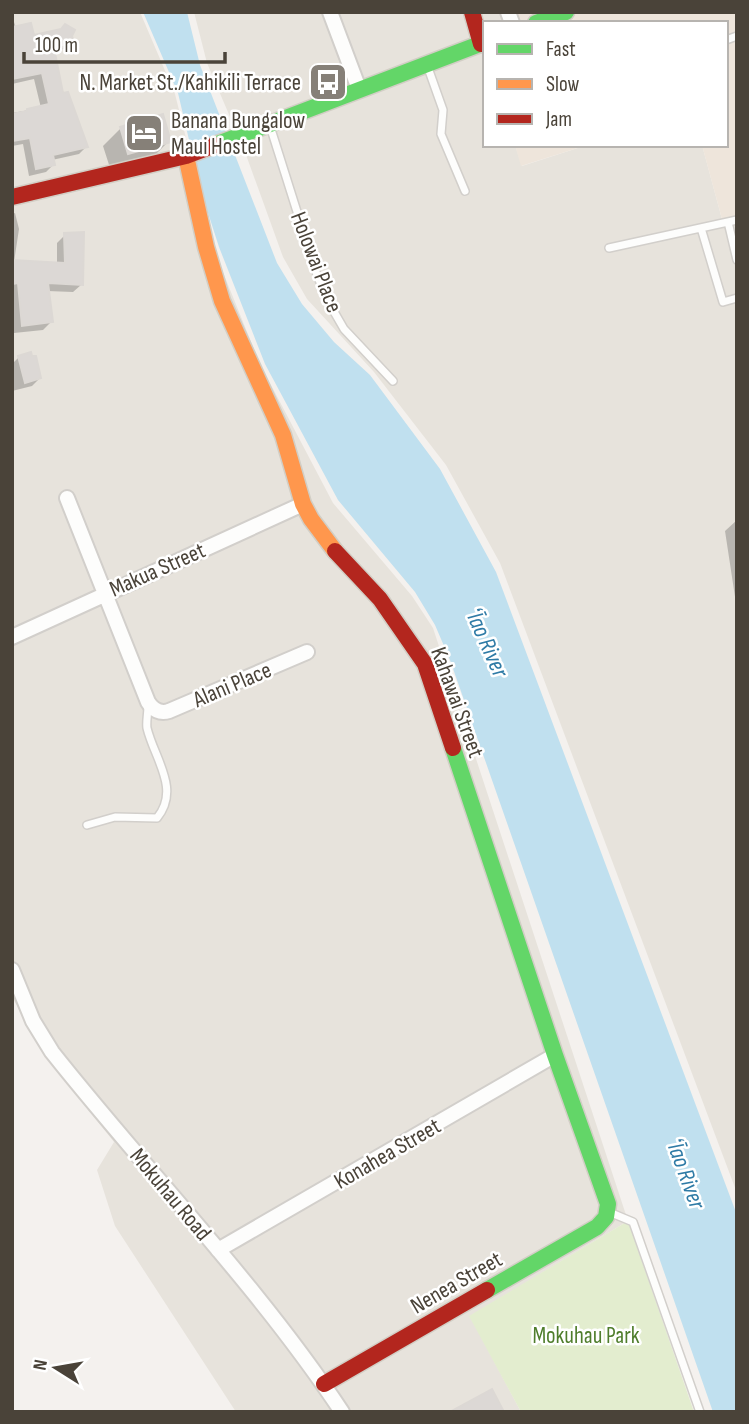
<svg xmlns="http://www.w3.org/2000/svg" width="749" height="1424" font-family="'Sofia Sans Condensed',sans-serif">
<rect width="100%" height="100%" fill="#f4f1ee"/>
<!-- residential -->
<path fill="#e7e3dc" d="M12,12H140L175,94L214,250L260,364L333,503L412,596L433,628L628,1221L470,1316L521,1412H236L115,1226L97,1170L114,1142L44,1054L12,997Z
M194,12H508L512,23H485L482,44L485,54V145H515L522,166L587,145H702L723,223L725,228L737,225V1193L500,563L446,465L374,372L307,299L283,257L245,152L207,63Z"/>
<!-- commercial -->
<path fill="#eee5db" d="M508,12H737V216L722,219L702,145H726V23H512Z
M515,145H587L521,166Z"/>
<!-- green -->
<path fill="#e3edcf" d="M628,1221L694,1412H521L469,1316Z"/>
<!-- water -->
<path fill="#c0e0ef" d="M143,12H187L200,65L277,263L302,304L334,342L370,375L440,469L496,572L737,1215V1412H713L450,660L435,625L415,592L338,500L265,364L219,247L201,191L178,93Z"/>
<!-- shadow -->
<path fill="#0003" d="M12,16L16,28L32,37L70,36L72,42L64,49L53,52L62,95L86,147L79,154L52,160L53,165L46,172L29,176L23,144L12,146V113L41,108L34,79L12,84Z
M121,128L169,141L151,159L111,171L103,146Z
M15,213L19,229L14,262L57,265V243L65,235L81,285L73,292L47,291L51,322L43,330L14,333L12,326V214Z
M19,357L40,378L32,386L12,391V364Z
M737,520V610L725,531Z"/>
<!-- building -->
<path fill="#dcd8d5" stroke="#dcd8d4" stroke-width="2" d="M31,23L34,35L61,29L65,24L75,30L72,36L74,42L47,49L55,53L63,93L68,92L88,147L53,155L55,165L36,169L30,138L12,141V114L27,111V109L49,104L42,73L12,79V27Z
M163,114L171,142L128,154L120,127Z
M84,232L83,285L48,283L53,322L22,326L18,283L12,284V260L65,263L64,233Z
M31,352L32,356H36L41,378L25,383L18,356Z
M492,1389L504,1412H450Z"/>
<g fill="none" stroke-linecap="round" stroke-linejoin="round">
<defs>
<path id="lane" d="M726,40L737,36
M427,65L443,110L441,134L465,191
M270,126L317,275L329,303L344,329L393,381
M728,222L737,260
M701,228L723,302L737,298
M609,248L737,220
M87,825L115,817L157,818C181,789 154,758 147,728C146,722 148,713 148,706
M609,1212L633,1222L700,1412"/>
<path id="street" d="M330,12L359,89
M508,12L512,23
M67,498L148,702C153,710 160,714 169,711L307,652
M12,637L303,504
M12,970L33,1021L52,1052C147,1172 257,1284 342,1412
M218,1250L555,1055"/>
<path id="fast" d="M536,23L566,12
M215,145L485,42
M453,748L555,1055L608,1204L606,1217L597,1227L487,1290"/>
<path id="slow" d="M186,156L206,247L222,301L283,435L303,504L311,519L335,551"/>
<path id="jam" d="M472,12L481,44
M12,197L186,156L215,145
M335,551L380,599L425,664L453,748
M324,1384L487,1290"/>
</defs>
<!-- lane casing -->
<use href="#lane" stroke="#d2cfcb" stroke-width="10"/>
<!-- street casing -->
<use href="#street" stroke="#d2cfcb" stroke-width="18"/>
<!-- fast casing -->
<use href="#fast" stroke="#d2cec5" stroke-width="19"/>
<!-- slow casing -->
<use href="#slow" stroke="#d2cec5" stroke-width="19"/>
<!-- jam casing -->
<use href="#jam" stroke="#d2cec5" stroke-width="19"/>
<!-- lane -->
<use href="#lane" stroke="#fdfdfc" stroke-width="7"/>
<!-- street -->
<use href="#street" stroke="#fdfdfc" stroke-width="14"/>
<!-- fast -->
<use href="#fast" stroke="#63d668" stroke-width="16"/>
<!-- slow -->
<use href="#slow" stroke="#ff974d" stroke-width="16"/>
<!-- jam -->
<use href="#jam" stroke="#b3261e" stroke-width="16"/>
</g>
<!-- icons -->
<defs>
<symbol id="bus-square" viewBox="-11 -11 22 22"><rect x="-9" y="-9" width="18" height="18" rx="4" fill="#868078" stroke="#fff"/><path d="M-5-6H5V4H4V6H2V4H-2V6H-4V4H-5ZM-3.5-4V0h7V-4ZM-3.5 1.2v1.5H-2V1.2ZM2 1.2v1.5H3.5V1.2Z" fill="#fff"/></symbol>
<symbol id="hotel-square" viewBox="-11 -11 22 22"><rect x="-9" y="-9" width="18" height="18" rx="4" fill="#868078" stroke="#fff"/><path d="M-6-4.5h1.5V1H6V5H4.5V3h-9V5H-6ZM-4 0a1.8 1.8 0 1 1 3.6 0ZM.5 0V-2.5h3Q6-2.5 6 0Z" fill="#fff"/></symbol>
</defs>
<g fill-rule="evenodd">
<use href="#bus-square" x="306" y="60" width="44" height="44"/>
<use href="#hotel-square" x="122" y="111" width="44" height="44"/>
</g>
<g text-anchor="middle" stroke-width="5" stroke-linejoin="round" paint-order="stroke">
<!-- poi labels -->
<g font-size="23" fill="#4a4339" stroke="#fff" text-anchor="end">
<text x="301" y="90">N. Market St./Kahikili Terrace</text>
<text x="171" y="128" text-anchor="start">Banana Bungalow<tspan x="171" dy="26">Maui Hostel</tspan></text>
</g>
<!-- street labels -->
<g font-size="23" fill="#4a4339" stroke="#fff">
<text transform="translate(317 262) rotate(69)" y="8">Holowai Place</text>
<text transform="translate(157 569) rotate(-24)" y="8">Makua Street</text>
<text transform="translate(232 684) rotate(-23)" y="8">Alani Place</text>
<text transform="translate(458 702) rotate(70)" y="8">Kahawai Street</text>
<text transform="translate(387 1153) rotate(-30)" y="8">Konahea Street</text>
<text transform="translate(171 1194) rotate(50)" y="8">Mokuhau Road</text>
<text transform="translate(456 1282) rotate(-30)" y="8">Nenea Street</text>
</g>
<!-- park labels -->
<g font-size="23" fill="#4f7d2c" stroke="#fff">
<text x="586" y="1343">Mokuhau Park</text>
</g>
<!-- water labels -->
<g font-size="24" font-style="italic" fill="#2f7ba6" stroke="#fff">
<text transform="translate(487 642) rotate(66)" y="8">ʻĪao River</text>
<text transform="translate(686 1173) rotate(70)" y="8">ʻĪao River</text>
</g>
</g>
<!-- border -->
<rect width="749" height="1424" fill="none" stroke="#4a4339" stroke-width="28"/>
<!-- legend -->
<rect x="483" y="21" width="245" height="126" fill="#ffffff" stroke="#b7b4b0" stroke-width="2"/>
<rect x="497" y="44" width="35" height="10" fill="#63d668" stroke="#b7b4b0" stroke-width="2"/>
<text x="546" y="56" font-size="21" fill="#4a4339">Fast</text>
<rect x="497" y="79" width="35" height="10" fill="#ff974d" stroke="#b7b4b0" stroke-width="2"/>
<text x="546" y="91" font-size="21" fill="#4a4339">Slow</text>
<rect x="497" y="114" width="35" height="10" fill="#b3261e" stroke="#b7b4b0" stroke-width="2"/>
<text x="546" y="126" font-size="21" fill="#4a4339">Jam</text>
<!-- north arrow -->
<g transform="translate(56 1368) rotate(281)" stroke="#ffffff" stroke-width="5" paint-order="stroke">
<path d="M0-5L12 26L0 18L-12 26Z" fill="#4a4339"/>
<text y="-10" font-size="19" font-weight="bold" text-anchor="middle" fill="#4a4339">N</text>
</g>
<!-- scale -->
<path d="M24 52v10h201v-10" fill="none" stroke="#4a4339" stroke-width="3.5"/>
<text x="35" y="52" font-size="21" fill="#4a4339" stroke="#ffffff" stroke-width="5" paint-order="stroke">100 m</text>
</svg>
